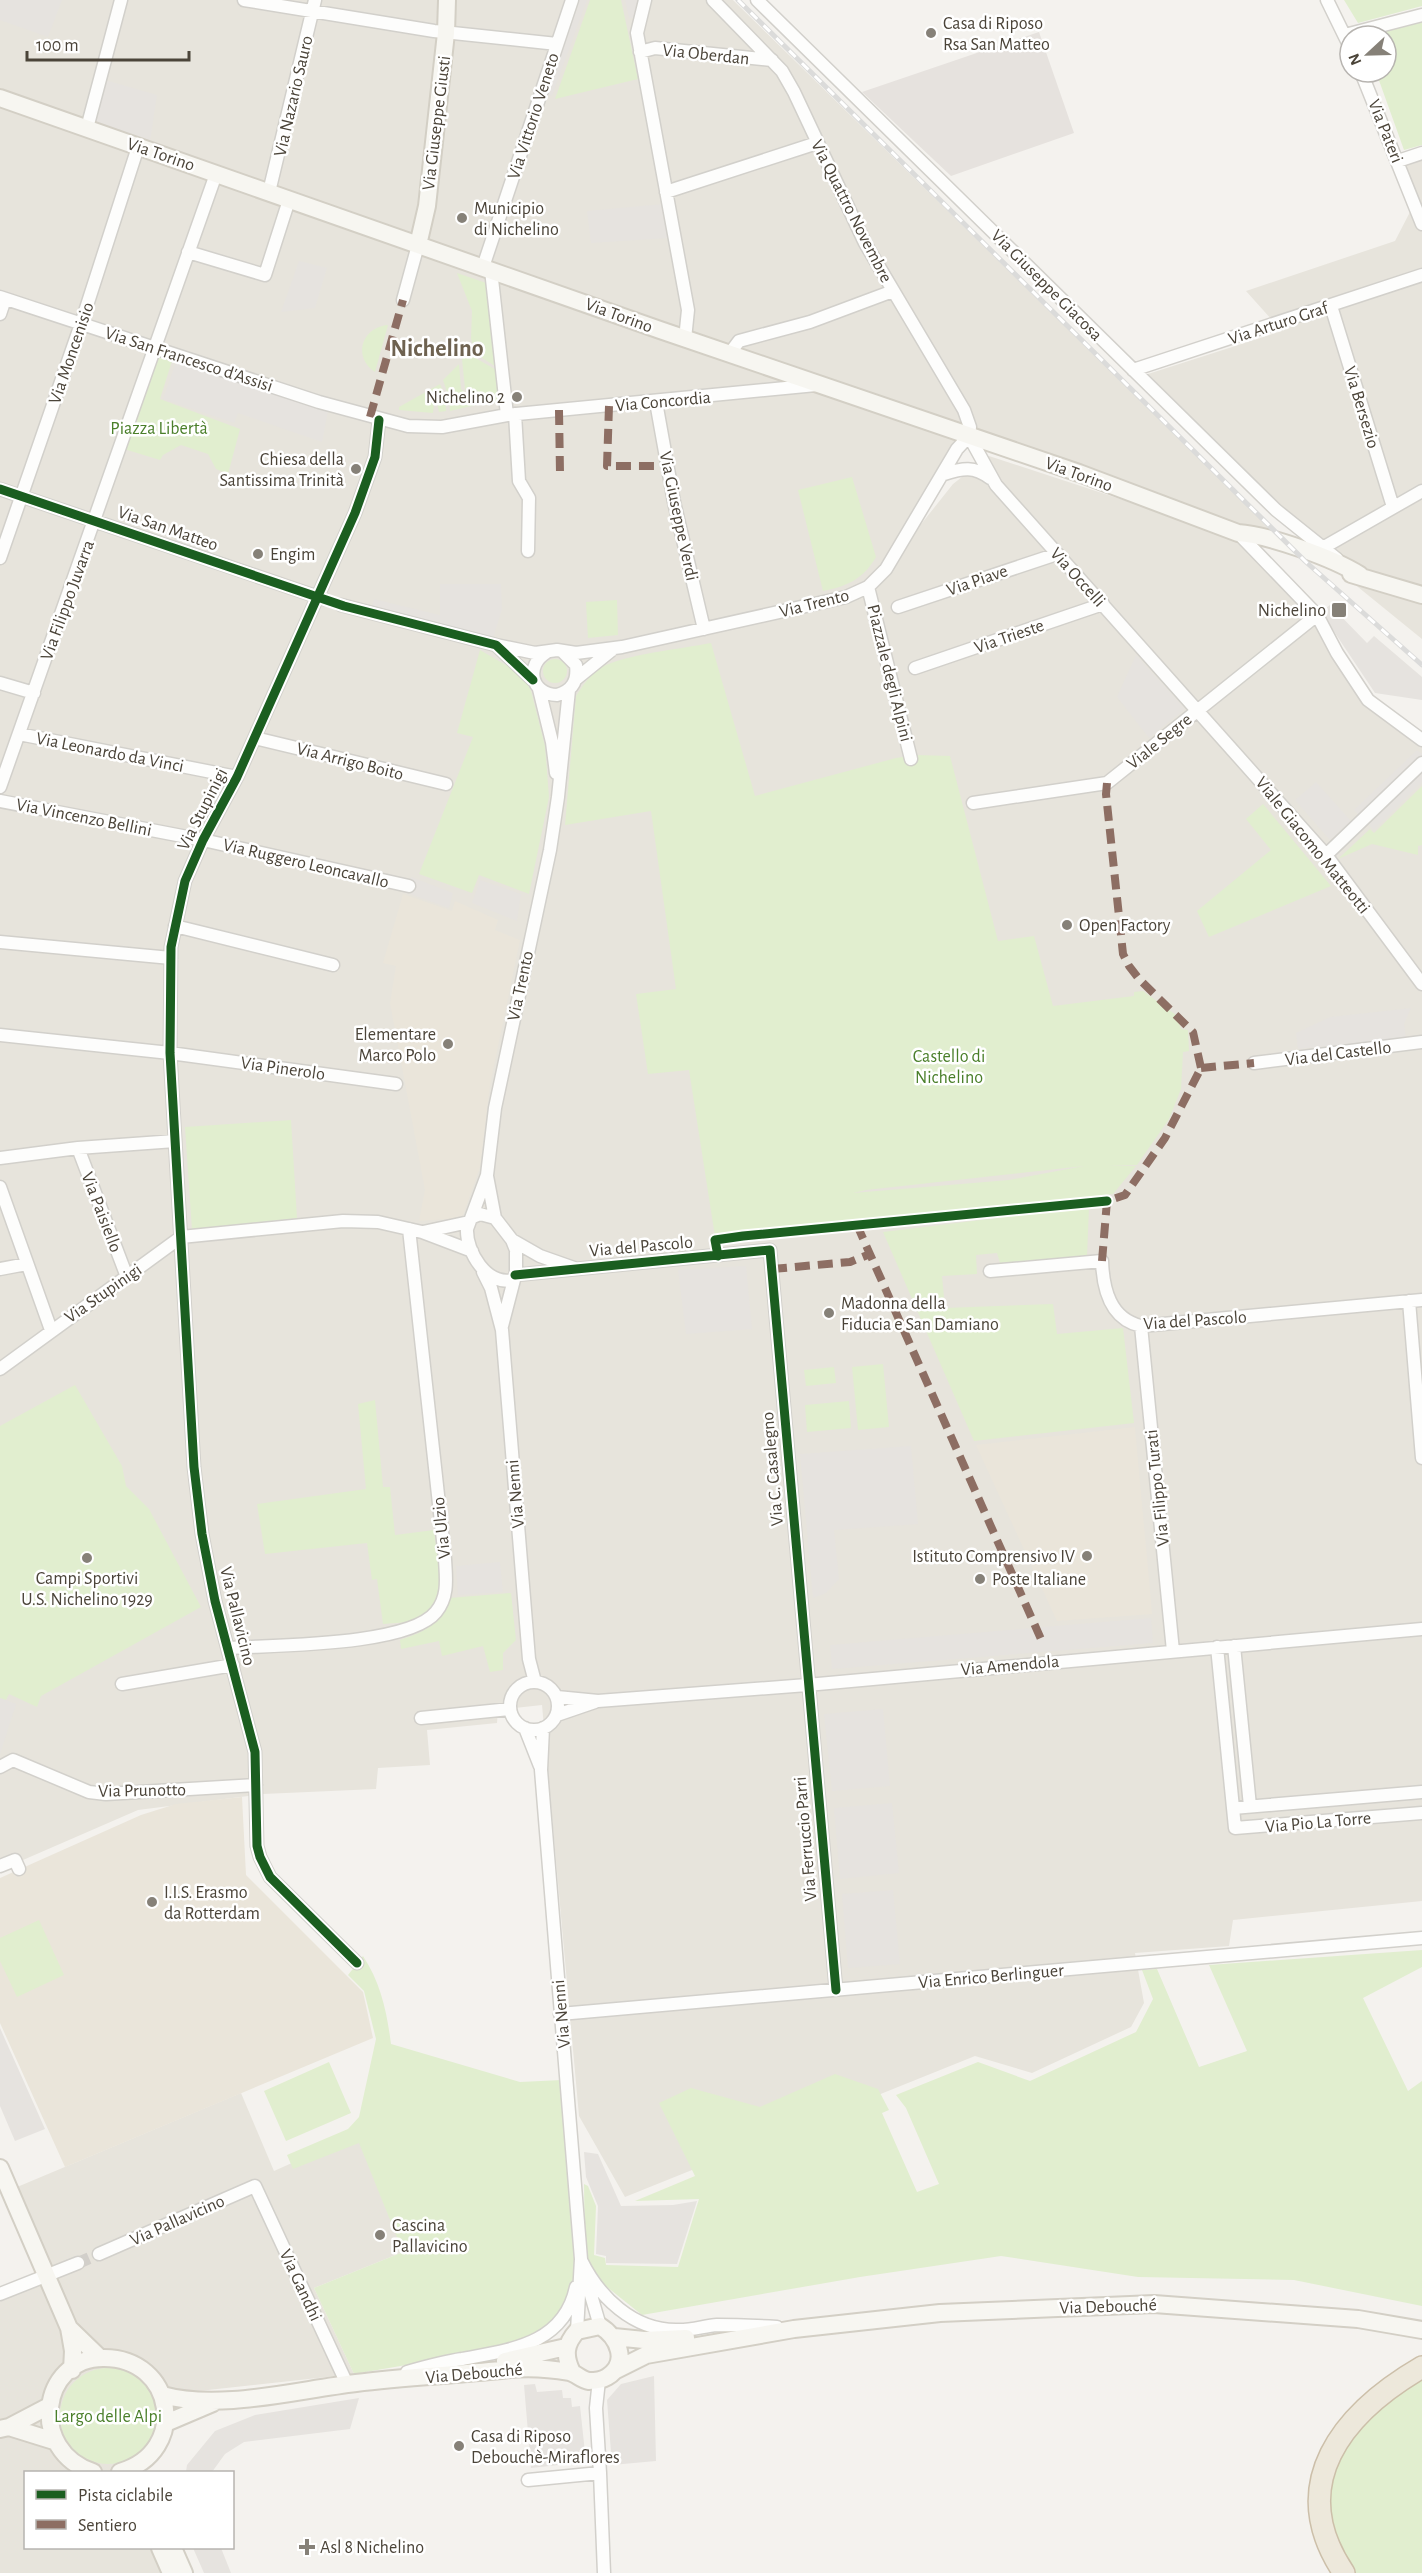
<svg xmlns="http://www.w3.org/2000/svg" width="1422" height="2573" font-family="'Alegreya Sans',sans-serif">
<rect width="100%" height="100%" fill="#f4f2ee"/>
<!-- residential -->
<path fill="#e7e4dc" d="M0,0H733L1290,547L969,436L868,591L953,484L989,456L1236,537L1324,620L1359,690L1422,731V1901L1233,1920L1229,1946L1135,1953L1144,2003L1131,2027L1032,2073L975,2056L625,2197L579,2116L542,1705L498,1710L497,1723L427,1730L430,1765L378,1768L376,1789L263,1794L138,1810L0,1870Z
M1422,157V639L1358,587L1148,374L1282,331L1246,291L1395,241L1410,212L1404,163Z
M241,2093L274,2171L359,2133L403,2252L314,2288L354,2374L162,2395L115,2472H26V2548H154L168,2573H0V2295L46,2275L10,2190Z"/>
<!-- industrial -->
<path fill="#e6e2de" d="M1039,32L1074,133L951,176L862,92Z"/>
<!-- education -->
<path fill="#eae5da" d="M403,894L452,911L455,901L498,920L495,930L520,940L490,1085L480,1167L462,1218L419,1221L425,1190L390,1003L396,966L383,963Z
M1135,1427L1152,1614L1057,1621L976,1445Z
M242,1797L246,1875L363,1992L373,2038L65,2167L0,2023V1878L141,1815L176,1804Z"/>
<!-- green -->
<path fill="#e1eecf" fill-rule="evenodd" d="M590,0H621L638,79L555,99Z
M1344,0H1422V6L1358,23Z
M1422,20V145L1404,150L1376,72H1386V36H1368Z
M457,273L486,283L498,368L476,354L471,339L472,311Z
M388,325L375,372C352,357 362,327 388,325Z
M468,347L472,356L498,371L503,400L485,405L465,389L462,359Z
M157,354L172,361L160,399L240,429L228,474L216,469L208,454L181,445L163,455L160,460L124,449Z
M459,364L461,389L480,404L450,411L449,398L443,380Z
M440,384L445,396L446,411L439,412L437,403L434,404L433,413L399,410V407Z
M852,477L876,557C863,579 848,586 823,591L798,490Z
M617,600L618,635L588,638L586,602Z
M711,643L755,796L896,758L916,755L950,756L998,941L1034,936L1053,1006L1134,996V992L1143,991L1176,1015L1181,1029L1188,1030L1189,1051L1183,1052L1181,1089L1169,1119L1137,1165H1108L1136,1166L1113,1194L843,1221L716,1243L689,1070L648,1074L636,994L676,989L651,811L565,825L576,696C582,687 590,674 600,668C625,654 681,649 711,643ZM1084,1166L1009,1180L853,1193L866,1190Z
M480,650L523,675L531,691L545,746L549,797L529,894L479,875L472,893L419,874L473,737L457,733Z
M543 671a12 12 0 1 1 24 0a12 12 0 1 1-24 0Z
M1422,786V845L1418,846V855L1372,844L1338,859L1370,829L1374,833Z
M1263,804L1331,886L1209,937L1197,911L1271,850L1246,819Z
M291,1120L297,1218L192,1230L185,1127Z
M1089,1207L1087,1256L1000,1263L997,1253L976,1255L977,1274L942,1276L945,1308L1053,1304L1057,1334L1123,1328L1134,1423L974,1441L883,1232Z
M883,1364L889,1427L858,1430L852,1367Z
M834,1367L836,1383L806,1386L804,1370Z
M75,1385L122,1466L126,1486L149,1509L201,1607L41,1696L37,1707L9,1694L6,1700L0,1698V1426Z
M375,1400L383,1487H390L395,1535L434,1530C437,1557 450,1600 420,1618C411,1623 393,1623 383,1624L377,1579L372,1580L367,1543L265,1554L257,1504L366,1489L358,1404Z
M849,1401L851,1428L807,1432L805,1405Z
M511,1593L516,1640L503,1653V1670L490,1672L483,1646L442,1656L439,1641L401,1649L400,1640C429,1630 436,1626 449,1598Z
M39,1920L64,1975L17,1997L0,1961V1938Z
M1422,1950V1967L1363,1998L1408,2091L1422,2081V2306L1294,2280L1138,2277L1001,2256L860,2277L642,2315L602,2283L585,2255L584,2184L588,2186L596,2206L594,2255L605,2258L606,2265L678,2267L699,2199L635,2201L695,2176L659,2103L691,2088L760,2107L835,2074L878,2089L889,2110L882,2113L917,2192L939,2184L906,2108L896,2095L978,2062L1030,2081L1136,2032L1153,1999L1142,1970L1157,1969L1199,2067L1247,2051L1209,1965Z
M363,1956C381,1983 387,2013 391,2044L520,2082L562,2080L576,2260L574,2280L560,2313L543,2331L499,2349L354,2374L314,2288L403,2252L359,2143L293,2169L287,2155L348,2129L359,2117L376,2039L364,1991L348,1975Z
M329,2062L351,2113L286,2141L264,2091Z
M60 2416a48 48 0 1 1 96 0a48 48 0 1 1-96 0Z
M1422,2375V2573H1352L1328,2522L1330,2477L1355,2430Z"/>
<!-- parking -->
<path fill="#e6e3df" d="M0,0H62L48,37L0,20Z
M579,0H587L552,96L545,93Z
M625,0H641L635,18H629Z
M105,80L157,95L150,141L95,123Z
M663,204L668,238L591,243L587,211Z
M299,261L327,268L315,308L281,312Z
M176,362L328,411L322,442L238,413L234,423L163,399Z
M440,584H501L502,609L493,638L371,608L374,599L440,615Z
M1330,605L1367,643L1374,636L1422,677V700L1375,693L1321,612Z
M1136,655L1185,709L1149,738L1117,697Z
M1417,750L1422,754V782L1374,830L1354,810Z
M1316,782L1351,821L1330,840L1295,800Z
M411,877L453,893L449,908L407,893Z
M480,880L521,894L517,921L472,903Z
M1411,1008L1404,1024L1406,1038L1298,1049L1296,1033L1330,1017Z
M746,1266L752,1329L686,1334L678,1270Z
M911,1446L918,1524L834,1530L839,1579L826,1593L813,1598L800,1454Z
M500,1562L503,1592L458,1595L456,1566Z
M1151,1618L1153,1643L832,1669L830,1645Z
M0,1698L16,1704L0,1754Z
M883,1709L890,1786L832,1791L824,1714Z
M892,1803L899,1873L840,1879L834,1808Z
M893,1890L900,1964L848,1968L842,1894Z
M0,2028L45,2129L15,2141L0,2106Z
M584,2152L598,2154L621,2206L673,2205L697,2201L677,2264L606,2263V2256L596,2254L598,2206L586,2177Z
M654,2376L656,2461L612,2465L607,2400L621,2384Z
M535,2384L537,2392L562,2390L563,2398H571L572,2407L580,2406L586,2462L531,2468L524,2385Z
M359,2398L350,2429L244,2442L225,2454L212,2472H186L187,2465L215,2431L255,2415Z
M193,2548H221L231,2573H204Z"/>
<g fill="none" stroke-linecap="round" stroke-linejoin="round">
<!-- street-tunnel -->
<path stroke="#d2cfca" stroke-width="12" stroke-dasharray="12 6" stroke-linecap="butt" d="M78,2263L99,2254"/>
<defs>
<path id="street" d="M244,0L434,31L557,44
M645,0L637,33L688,310L685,339
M713,0L782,71L794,92L865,243L964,410L970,427L969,436
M757,0L1276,510L1337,559
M1327,0L1350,47
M1345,35L1422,15
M640,52L655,48L772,60
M1361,72L1422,224
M87,128L121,0
M1398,161L1422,153
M269,192L315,0
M666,192L817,143
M188,252L265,275L289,200
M483,267L572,0
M491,270L507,415
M0,297L319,402L408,426L442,427L507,415L816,385
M403,300L418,245
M1331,306L1393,507
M0,314L5,299
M730,353L739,341L810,322L893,291
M1133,370L1422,275
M656,402L674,502L704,629
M515,414L519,481L529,498L528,551
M969,436L996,485L1326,855L1422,984
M944,474C963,468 974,466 990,478
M0,489L324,599
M1238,533L1317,615L1337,653L1368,700L1422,740
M1319,550L1422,491
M0,558L81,324L138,147
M868,587L911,759
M341,605L496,645L535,653L557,650L576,653L622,647L846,597L868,587L886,569L957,449L969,436
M898,607L1057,554
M497,646L533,680
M547,652C525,665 530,694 557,695C572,691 578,681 576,665L563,652
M915,668L1103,604
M576,679L613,649
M0,683L34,693
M539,689L552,742L556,773
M19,734L237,777
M255,738L446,784
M0,787L216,174
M0,801L203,840L409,886
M973,803L1107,783L1317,615
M1326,855L1422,763
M175,926L333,965
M0,942L171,958
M0,1035L170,1053L396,1084
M1254,1063L1422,1042
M78,1148L127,1277
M0,1158L78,1148L175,1141
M487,1176L495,1218
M0,1187L51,1330
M473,1217L480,1214L495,1218L512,1240L516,1250V1272L502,1326
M423,1232L469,1222
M181,1237L343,1221L378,1222L422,1232L472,1251
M512,1240L540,1256L574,1268
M0,1269L27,1264
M990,1271L1102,1261C1103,1289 1110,1319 1141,1326L1422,1300
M483,1272L491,1288L502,1330L529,1659L535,1682
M515,1275L770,1250L836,1990
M513,1280C487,1286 466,1252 467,1229L487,1175L495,1108L550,850L558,797L569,690
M1409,1301L1422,1458
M1141,1326L1173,1651
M0,1369L181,1237
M1234,1646L1250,1806
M1217,1647L1235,1828L1422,1813
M229,1648C274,1645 409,1646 436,1612C449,1596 446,1578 445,1559L409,1229
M510 1706a24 24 0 1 1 48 0a24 24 0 1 1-48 0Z
M122,1684L233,1665
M557,1697L598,1701L807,1685L1422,1629
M557,1715L595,1702
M421,1718L510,1709
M525,1728L540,1766
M543,1728L541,1770L581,2259L577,2331
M0,1767L13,1760L89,1792L106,1794L256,1785
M1233,1808L1422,1792
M0,1866L15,1860L19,1869
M357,1963L270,1877L260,1857L257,1846L255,1752L215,1601L202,1534L194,1467L170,1053L171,947L185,881L203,840L237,777L355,513L375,457L379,420
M560,2014L1422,1938
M99,2254L255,2186L347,2384
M581,2260C599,2297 633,2330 676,2330C690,2331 704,2326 717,2325C737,2325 758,2326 777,2327
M586,2278L600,2326
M0,2294L78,2263
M407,2372C425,2367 443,2362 462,2359C509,2350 564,2345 576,2287
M600,2473L604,2573
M528,2480L600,2473L596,2408L599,2380"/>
<path id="secondary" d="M0,98L660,330L1079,473L1238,533C1269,535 1333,558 1360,575
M418,245L427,206L446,33L447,0
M1351,574L1422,595
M0,2168L69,2328L73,2351L72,2370
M69,2328L100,2358
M614,2337L644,2340L686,2338
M505,2361L566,2347
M614,2371L646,2355L794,2329L940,2313L1154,2304L1358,2319L1422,2330
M162,2395C220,2411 296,2390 356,2383C403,2377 452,2375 501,2370C523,2367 547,2368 569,2372C576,2373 581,2380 589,2381C595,2381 602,2380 607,2377C630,2363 618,2337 600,2326L577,2331C565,2344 564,2356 572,2372
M166,2423L213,2403
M9,2427L54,2441
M0,2429L9,2427L49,2406
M93,2472C28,2451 40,2358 103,2358C175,2357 190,2452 120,2472
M160,2548L171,2573
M173,2548L184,2573"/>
<path id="highway" d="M1344,2573C1284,2484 1343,2413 1422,2367"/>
</defs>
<!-- street casing -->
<use href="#street" stroke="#d2d0cb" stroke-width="15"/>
<!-- secondary casing -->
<use href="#secondary" stroke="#d3cfc5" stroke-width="20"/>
<!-- highway casing -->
<use href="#highway" stroke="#ccbfa9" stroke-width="24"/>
<!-- street -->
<use href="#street" stroke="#fdfdfc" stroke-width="12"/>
<!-- secondary -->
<use href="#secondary" stroke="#f7f6f1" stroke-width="16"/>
<!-- highway -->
<use href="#highway" stroke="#ede8db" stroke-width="21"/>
<defs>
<path id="rail" d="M738,0L1306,562L1422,665"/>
</defs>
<!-- rail casing -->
<use href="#rail" stroke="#dbdbda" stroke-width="5"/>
<!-- rail -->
<use href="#rail" stroke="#fff" stroke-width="3" stroke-dasharray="9" stroke-linecap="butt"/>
<!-- quiet -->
<path stroke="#8d6e63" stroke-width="8" stroke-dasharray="15 8" stroke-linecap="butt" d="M609,406L607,466H667
M559,410L560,473
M370,417L403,300
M1107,783L1106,794L1123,954L1129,966L1139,979L1193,1032L1201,1068
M1201,1068L1254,1063
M857,1225L1041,1639
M1102,1261L1107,1201L1125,1195L1165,1138L1201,1068
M772,1269L850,1262L870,1254"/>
<defs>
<path id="cycleway" d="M0,489L344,606L496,645L533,680
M718,1256L715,1240L743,1236L1107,1201
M515,1275L770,1250L836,1990
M357,1963L270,1877L260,1857L257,1846L255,1752L215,1601L202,1534L194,1467L170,1053L171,947L185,881L203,840L237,777L355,513L375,457L379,420"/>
</defs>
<!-- cycleway casing -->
<use href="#cycleway" stroke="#fff" stroke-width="13"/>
<!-- cycleway -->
<use href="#cycleway" stroke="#1b5e20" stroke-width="9"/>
</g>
<!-- markers -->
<g fill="#868178" stroke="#fff" stroke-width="2">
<circle cx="931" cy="33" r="6"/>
<circle cx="462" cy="218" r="6"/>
<circle cx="517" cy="397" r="6"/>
<circle cx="356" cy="469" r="6"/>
<circle cx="258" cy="554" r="6"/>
<rect x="1331" y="602" width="16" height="16" rx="3"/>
<circle cx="1067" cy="925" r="6"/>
<circle cx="448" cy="1044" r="6"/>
<circle cx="829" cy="1313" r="6"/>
<circle cx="1087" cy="1556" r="6"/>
<circle cx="87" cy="1558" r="6"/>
<circle cx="980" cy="1579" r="6"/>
<circle cx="152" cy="1902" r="6"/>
<circle cx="380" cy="2235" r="6"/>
<circle cx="459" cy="2446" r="6"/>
<path d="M304 2538h6v6h6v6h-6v6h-6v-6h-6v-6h6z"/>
</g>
<g text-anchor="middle" stroke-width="5" stroke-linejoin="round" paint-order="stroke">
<!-- poi labels -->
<g font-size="18" fill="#4b4439" stroke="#fff" text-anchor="start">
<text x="943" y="29">Casa di Riposo<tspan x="943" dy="21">Rsa San Matteo</tspan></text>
<text x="474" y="214">Municipio<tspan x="474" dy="21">di Nichelino</tspan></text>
<text x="505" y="403" text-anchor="end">Nichelino 2</text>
<text x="344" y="465" text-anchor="end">Chiesa della<tspan x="344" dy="21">Santissima Trinità</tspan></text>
<text x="270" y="560">Engim</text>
<text x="1326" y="616" text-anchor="end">Nichelino</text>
<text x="1079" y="931">Open Factory</text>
<text x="436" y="1040" text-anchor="end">Elementare<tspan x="436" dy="21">Marco Polo</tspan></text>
<text x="841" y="1309">Madonna della<tspan x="841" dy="21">Fiducia e San Damiano</tspan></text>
<text x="1075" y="1562" text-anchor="end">Istituto Comprensivo IV</text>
<text x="87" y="1584" text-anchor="middle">Campi Sportivi<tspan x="87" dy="21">U.S. Nichelino 1929</tspan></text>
<text x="992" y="1585">Poste Italiane</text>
<text x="164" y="1898">I.I.S. Erasmo<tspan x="164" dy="21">da Rotterdam</tspan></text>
<text x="392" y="2231">Cascina<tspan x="392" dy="21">Pallavicino</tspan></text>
<text x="471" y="2442">Casa di Riposo<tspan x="471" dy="21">Debouchè-Miraflores</tspan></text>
<text x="320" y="2553">Asl 8 Nichelino</text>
</g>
<!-- street labels -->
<g font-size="18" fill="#4b4439" stroke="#fff">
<text transform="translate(706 54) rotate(6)" y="6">Via Oberdan</text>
<text transform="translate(293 96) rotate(-77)" y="6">Via Nazario Sauro</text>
<text transform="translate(533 116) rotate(-72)" y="6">Via Vittorio Veneto</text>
<text transform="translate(436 123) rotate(-83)" y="6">Via Giuseppe Giusti</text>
<text transform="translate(1386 131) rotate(68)" y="6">Via Pateri</text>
<text transform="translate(161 154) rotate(19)" y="6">Via Torino</text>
<text transform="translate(852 211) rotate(63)" y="6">Via Quattro Novembre</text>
<text transform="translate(1047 285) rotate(45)" y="6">Via Giuseppe Giacosa</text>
<text transform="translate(619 315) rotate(20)" y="6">Via Torino</text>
<text transform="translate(1278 323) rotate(-18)" y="6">Via Arturo Graf</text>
<text transform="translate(71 353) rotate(-71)" y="6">Via Moncenisio</text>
<text transform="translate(189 359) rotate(18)" y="6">Via San Francesco d'Assisi</text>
<text transform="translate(663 401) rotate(-5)" y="6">Via Concordia</text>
<text transform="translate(1362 407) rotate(73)" y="6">Via Bersezio</text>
<text transform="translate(1079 474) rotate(20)" y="6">Via Torino</text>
<text transform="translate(679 516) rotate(78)" y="6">Via Giuseppe Verdi</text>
<text transform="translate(168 528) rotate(19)" y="6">Via San Matteo</text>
<text transform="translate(1078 577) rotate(48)" y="6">Via Occelli</text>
<text transform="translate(977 580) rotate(-19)" y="6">Via Piave</text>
<text transform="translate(67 600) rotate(-70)" y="6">Via Filippo Juvarra</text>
<text transform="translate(814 603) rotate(-14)" y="6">Via Trento</text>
<text transform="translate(1009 636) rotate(-19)" y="6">Via Trieste</text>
<text transform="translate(890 673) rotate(76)" y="6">Piazzale degli Alpini</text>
<text transform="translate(1159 741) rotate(-39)" y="6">Viale Segre</text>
<text transform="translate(110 752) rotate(11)" y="6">Via Leonardo da Vinci</text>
<text transform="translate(350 761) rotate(14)" y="6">Via Arrigo Boito</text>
<text transform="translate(202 809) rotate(-63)" y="6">Via Stupinigi</text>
<text transform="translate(84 817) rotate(11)" y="6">Via Vincenzo Bellini</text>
<text transform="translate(1313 845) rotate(51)" y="6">Viale Giacomo Matteotti</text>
<text transform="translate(306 863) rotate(13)" y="6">Via Ruggero Leoncavallo</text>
<text transform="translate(520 986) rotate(-78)" y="6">Via Trento</text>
<text transform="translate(1338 1053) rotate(-7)" y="6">Via del Castello</text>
<text transform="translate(283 1068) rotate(8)" y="6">Via Pinerolo</text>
<text transform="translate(102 1212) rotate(69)" y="6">Via Paisiello</text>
<text transform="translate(641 1246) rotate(-5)" y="6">Via del Pascolo</text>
<text transform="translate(103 1293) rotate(-35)" y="6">Via Stupinigi</text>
<text transform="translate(1195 1320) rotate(-4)" y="6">Via del Pascolo</text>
<text transform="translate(772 1469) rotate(-95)" y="6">Via C. Casalegno</text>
<text transform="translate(1157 1488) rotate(-96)" y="6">Via Filippo Turati</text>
<text transform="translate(515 1494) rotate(-95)" y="6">Via Nenni</text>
<text transform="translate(441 1528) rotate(-96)" y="6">Via Ulzio</text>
<text transform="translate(238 1616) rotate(76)" y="6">Via Pallavicino</text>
<text transform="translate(1010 1665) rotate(-5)" y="6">Via Amendola</text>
<text transform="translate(142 1790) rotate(-1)" y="6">Via Prunotto</text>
<text transform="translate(1318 1822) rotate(-5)" y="6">Via Pio La Torre</text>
<text transform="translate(805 1839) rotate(-95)" y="6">Via Ferruccio Parri</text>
<text transform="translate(991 1976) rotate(-5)" y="6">Via Enrico Berlinguer</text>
<text transform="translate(561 2014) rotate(-95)" y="6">Via Nenni</text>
<text transform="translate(177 2220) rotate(-24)" y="6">Via Pallavicino</text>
<text transform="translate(301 2285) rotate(65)" y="6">Via Gandhi</text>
<text transform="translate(1108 2306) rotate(-2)" y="6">Via Debouché</text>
<text transform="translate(474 2373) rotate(-5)" y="6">Via Debouché</text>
</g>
<!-- park labels -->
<g font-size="18" fill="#4a7f2a" stroke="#fff">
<text x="159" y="434">Piazza Libertà</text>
<text x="949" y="1062">Castello di<tspan x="949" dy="21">Nichelino</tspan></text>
<text x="108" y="2422">Largo delle Alpi</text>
</g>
<!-- district labels -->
<g font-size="24" font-weight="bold" fill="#6e6250" stroke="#fff">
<text x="437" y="356">Nichelino</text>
</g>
</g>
<!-- legend -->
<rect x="24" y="2471" width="210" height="78" fill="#ffffff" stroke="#b7b4b0" stroke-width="1.5"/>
<rect x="36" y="2490" width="30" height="9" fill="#1b5e20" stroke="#b7b4b0" stroke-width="1.5"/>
<text x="78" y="2501" font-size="18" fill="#4b4439">Pista ciclabile</text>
<rect x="36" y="2520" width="30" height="9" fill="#8d6e63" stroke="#b7b4b0" stroke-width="1.5"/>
<text x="78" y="2531" font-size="18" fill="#4b4439">Sentiero</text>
<!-- north arrow -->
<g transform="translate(1368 54) rotate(248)"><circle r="28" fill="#ffffff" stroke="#b7b4b0" stroke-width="1.5"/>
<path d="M0-4.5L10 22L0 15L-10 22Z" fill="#868178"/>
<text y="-9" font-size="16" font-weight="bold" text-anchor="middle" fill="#4b4439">N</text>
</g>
<!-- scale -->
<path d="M27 51v9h162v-9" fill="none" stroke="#4b4439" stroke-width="3"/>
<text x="36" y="51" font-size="18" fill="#4b4439" stroke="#ffffff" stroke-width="4.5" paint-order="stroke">100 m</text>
</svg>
